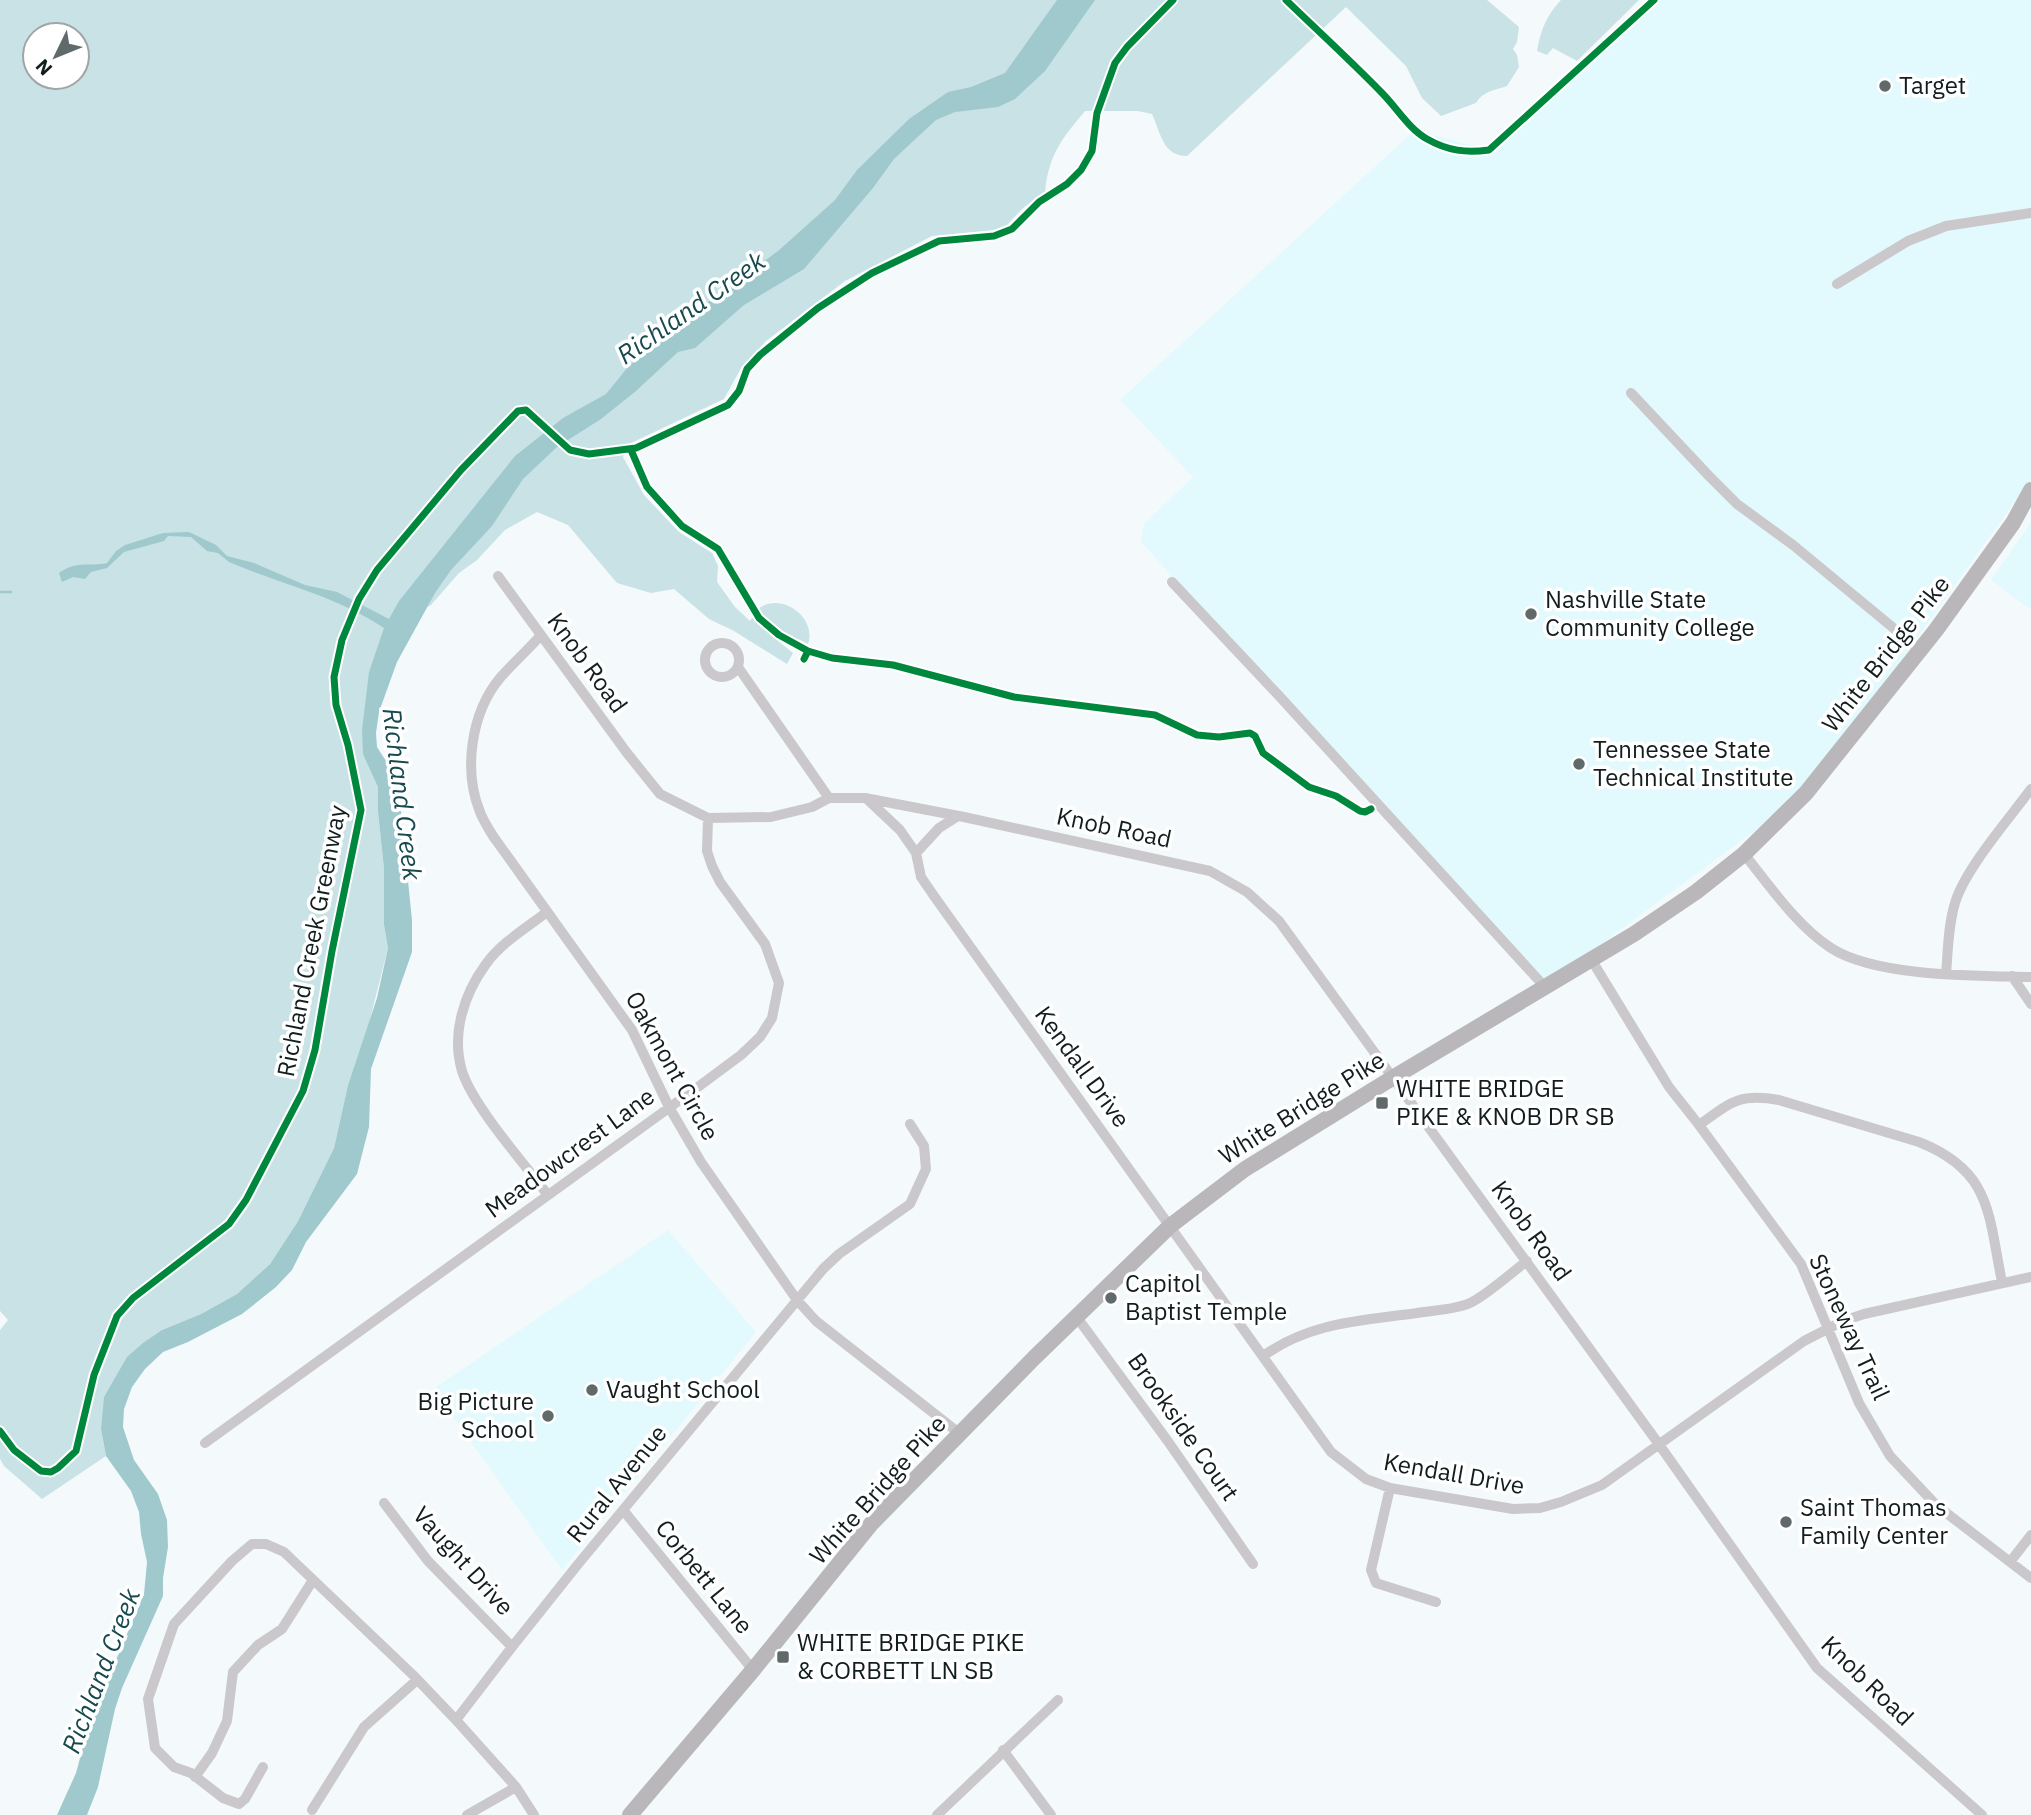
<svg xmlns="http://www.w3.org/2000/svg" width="2031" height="1815" font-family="'IBM Plex Sans',sans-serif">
<rect width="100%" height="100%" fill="#f4fafb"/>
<!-- built -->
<path fill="#e2fafd" d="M1654,0H2031V479L1806,793L1544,986L1141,542L1144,524L1193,477L1120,400L1415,130L1489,150Z
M2031,522V610L1991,580Z
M668,1230L756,1332L562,1570L433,1389Z"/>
<!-- green -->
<path fill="#c9e2e5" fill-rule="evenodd" d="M0,0H1487L1519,27L1517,42L1513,49L1517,55L1519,67L1507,86C1495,90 1483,91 1476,103L1441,116L1422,98L1406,66L1346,7L1187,156C1163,156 1161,134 1152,114L1138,111H1085C1061,140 1049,154 1045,192L1023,208L1007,225L994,230L932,236L845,281L766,341L741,368L724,399L629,444L623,457L644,495L679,532L712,553L718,566L717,582L735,607L750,621C753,617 757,610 761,607C784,593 817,619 808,644L798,639L778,641L793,653L787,664L734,631L709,619L674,589L651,593L617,583L568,525L537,512L505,530L477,560L459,573L431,605L393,624L369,672L378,787V812L384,869V925L388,948L369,1023L348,1085L334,1148L298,1221L270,1264L237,1294L201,1314L162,1330L101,1429L106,1456L42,1499L4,1466L0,1459V1330L8,1320L0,1311ZM35,35H77V77H35Z
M1561,0H1639L1577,61L1553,48L1547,55L1537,51C1541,30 1546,16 1561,0Z"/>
<!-- water -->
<path fill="#a0c9ce" d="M1057,0H1095L1045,71L1015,99L998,107L955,112L936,120L894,159L873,188L804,269L744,305L695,348L678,352L636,391L601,419L557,447L523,479L492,526L451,570L435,593L397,662L379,712L376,733L377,747L384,758L394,768L398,782L412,920V952L371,1069L369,1127L357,1174L306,1242L292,1270L276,1287L242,1314L188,1342L163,1352L145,1369L132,1387L124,1409L123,1427L134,1460L158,1494L167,1520L168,1547L163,1578V1596L122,1688L115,1709L98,1787L87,1815H57L76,1773L99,1688L116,1660L144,1594L147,1562L141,1534L139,1512L131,1491L106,1456L101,1429L104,1397L127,1357L143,1343L162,1330L201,1314L237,1294L270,1264L298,1221L334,1148L348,1085L377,998L388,948L384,925V869L378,812V787L363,754L362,730L369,672L384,628C334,595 283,585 229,562L218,553L207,551L191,537L168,536L164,541L124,552L107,568L91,572L85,579L73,577L62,582L59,573C77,560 88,567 107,563L116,551L125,545L163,533L189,532L216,545L227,556L254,563L305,585L337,592L389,619L399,601L515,456L563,418L606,394L628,367L671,329L778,251L835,200L857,170L909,119L948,92L971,87L1005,73Z"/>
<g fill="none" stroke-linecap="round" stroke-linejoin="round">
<!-- stream -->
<path stroke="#a0c9ce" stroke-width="2.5" d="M0,592H11"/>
<!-- street -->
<path stroke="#cac8ca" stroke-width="10" d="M1837,284L1908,241L1946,226L2031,213
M1631,393L1709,476L1737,504L1793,545L1920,650
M498,576L627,753L660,794L708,818L771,817L812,807L829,798H865L964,817L1210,871L1247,892L1279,921L1658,1443L1817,1668L1982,1815
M1172,582L1281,698L1544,986
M541,635C528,650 513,663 500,678C471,713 463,770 480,812C483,820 488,828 493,836L632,1030L669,1107L701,1162L797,1300L816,1321L959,1433
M705 660a17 17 0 1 1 34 0a17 17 0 1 1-34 0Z
M738,667L829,798
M866,798L900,830L916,853L921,877L934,896L1331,1452L1366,1479L1390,1488L1513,1509L1540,1508L1561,1502L1602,1485L1804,1341L1843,1321L1864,1314L2031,1277
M916,853L939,828L958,816
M1744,854C1770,886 1796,925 1831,948C1876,977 1977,976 2031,977
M547,912C526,928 501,943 486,964C464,994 451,1034 462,1071C473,1106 524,1163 547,1194
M1591,959L1669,1087L1699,1125L1801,1264L1859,1403L1890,1456L1936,1505L2031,1578
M1946,974C1948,951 1948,926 1955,903C1965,869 2009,819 2031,789
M2012,976L2031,1004
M1699,1125C1731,1102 1739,1093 1779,1100L1919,1142C1992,1171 1988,1214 2002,1282
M1076,1316L1167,1440L1253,1564
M1263,1356C1311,1322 1360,1321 1417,1313C1433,1310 1455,1310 1470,1303C1487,1295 1511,1273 1527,1261
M205,1443L702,1084L741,1055L760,1037L772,1018L779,983L765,944L720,882L712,866L707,851L708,818
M1390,1488L1371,1570L1376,1583L1436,1602
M384,1503L428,1561L512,1647
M623,1510L753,1670
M2010,1562L2031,1535
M456,1720L512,1647L579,1563L823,1269L839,1254L910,1204L926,1169L924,1146L910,1124
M1003,1750L1051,1815
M263,1767L245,1799L239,1804L223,1798L191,1773L174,1767L155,1748L148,1699L174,1624L232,1561L252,1544H266L284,1552L413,1675L456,1720L516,1787L534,1815
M195,1777L212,1753L227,1721L233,1672L258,1645L282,1629L313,1580
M312,1810L364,1727L417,1680
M467,1815L516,1787
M937,1815L1058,1700"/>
<!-- primary -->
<path stroke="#bab7ba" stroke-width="16" d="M630,1815L753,1670L871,1524L1034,1358L1170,1226L1245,1169L1394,1077L1634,934L1696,892L1744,854L1806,793L1936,630L2013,523L2031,490"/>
<defs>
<path id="cycleway" d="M1286,0C1318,31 1351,61 1382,93C1397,108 1409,129 1427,139C1448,151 1466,153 1489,150L1654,0
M631,450L647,487L682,526L718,549L759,618L779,635L808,651L804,659
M808,651L832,658L893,665L1014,697L1155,715L1197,735L1219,737L1250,733L1255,736L1263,753L1309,787L1336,796L1360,811L1365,812L1371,809
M0,1431L14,1450L41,1471L51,1472L58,1468L76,1451L94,1375L117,1316L133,1298L229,1224L246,1200L303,1091L315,1050L332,951L361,810L348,745L336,705L334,677L342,640L359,599L377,570L461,470L518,411L526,410L570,450L589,454L636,448L728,405L739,391L747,369L760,355L818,308L872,273L939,241L994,236L1012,229L1039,202L1067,184L1081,170L1092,151L1097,113L1115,63L1127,47L1173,0"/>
</defs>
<!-- cycleway casing -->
<use href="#cycleway" stroke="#fff" stroke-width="11"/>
<!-- cycleway -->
<use href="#cycleway" stroke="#00873e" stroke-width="7"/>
</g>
<!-- markers -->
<g fill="#616a6b" stroke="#fff" stroke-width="2.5">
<circle cx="1885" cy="86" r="7"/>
<circle cx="1531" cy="614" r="7"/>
<circle cx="1579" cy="764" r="7"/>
<rect x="1375" y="1096" width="14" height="14" rx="3.5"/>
<circle cx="1111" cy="1298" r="7"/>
<circle cx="592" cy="1390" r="7"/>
<circle cx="548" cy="1416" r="7"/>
<circle cx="1786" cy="1522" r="7"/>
<rect x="776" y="1650" width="14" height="14" rx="3.5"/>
</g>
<g text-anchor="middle" stroke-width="7" stroke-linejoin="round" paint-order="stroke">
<!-- poi labels -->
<g font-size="24" fill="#121d1e" stroke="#fff" text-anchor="start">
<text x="1899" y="94">Target</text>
<text x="1545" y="608">Nashville State<tspan x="1545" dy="28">Community College</tspan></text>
<text x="1593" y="758">Tennessee State<tspan x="1593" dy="28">Technical Institute</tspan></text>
<text x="1396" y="1097">WHITE BRIDGE<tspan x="1396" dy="28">PIKE &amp; KNOB DR SB</tspan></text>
<text x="1125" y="1292">Capitol<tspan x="1125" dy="28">Baptist Temple</tspan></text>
<text x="606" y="1398">Vaught School</text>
<text x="534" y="1410" text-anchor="end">Big Picture<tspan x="534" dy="28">School</tspan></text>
<text x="1800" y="1516">Saint Thomas<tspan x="1800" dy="28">Family Center</tspan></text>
<text x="797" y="1651">WHITE BRIDGE PIKE<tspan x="797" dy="28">&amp; CORBETT LN SB</tspan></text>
</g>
<!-- street labels -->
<g font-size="24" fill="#121d1e" stroke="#fff">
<text transform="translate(1886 654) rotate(-52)" y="8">White Bridge Pike</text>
<text transform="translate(587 663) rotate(54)" y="8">Knob Road</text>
<text transform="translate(1114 828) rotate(12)" y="8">Knob Road</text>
<text transform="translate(312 941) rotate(-79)" y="8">Richland Creek Greenway</text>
<text transform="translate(672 1066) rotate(61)" y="8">Oakmont Circle</text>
<text transform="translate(1082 1067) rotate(54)" y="8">Kendall Drive</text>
<text transform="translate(1302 1108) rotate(-32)" y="8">White Bridge Pike</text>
<text transform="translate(570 1153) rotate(-36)" y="8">Meadowcrest Lane</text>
<text transform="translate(1531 1231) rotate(54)" y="8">Knob Road</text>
<text transform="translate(1849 1327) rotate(65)" y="8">Stoneway Trail</text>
<text transform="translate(1183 1427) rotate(55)" y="8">Brookside Court</text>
<text transform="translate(1454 1474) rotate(10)" y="8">Kendall Drive</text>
<text transform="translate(617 1484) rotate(-51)" y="8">Rural Avenue</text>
<text transform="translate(878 1490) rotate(-48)" y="8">White Bridge Pike</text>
<text transform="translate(463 1561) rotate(48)" y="8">Vaught Drive</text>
<text transform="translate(704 1577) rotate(51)" y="8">Corbett Lane</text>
<text transform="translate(1867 1681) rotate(44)" y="8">Knob Road</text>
</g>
<!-- water labels -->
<g font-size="26" font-style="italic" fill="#174a4f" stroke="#fff">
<text transform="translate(691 308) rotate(-35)" y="9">Richland Creek</text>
<text transform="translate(402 794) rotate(83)" y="9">Richland Creek</text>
<text transform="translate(101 1671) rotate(-69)" y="9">Richland Creek</text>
</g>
</g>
<!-- north arrow -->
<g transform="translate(56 56) rotate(227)"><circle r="33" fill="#ffffff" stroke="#a0a5a5" stroke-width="2"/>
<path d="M0-5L12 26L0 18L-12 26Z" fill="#616a6b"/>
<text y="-10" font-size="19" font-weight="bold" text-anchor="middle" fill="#121d1e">N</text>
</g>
</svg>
